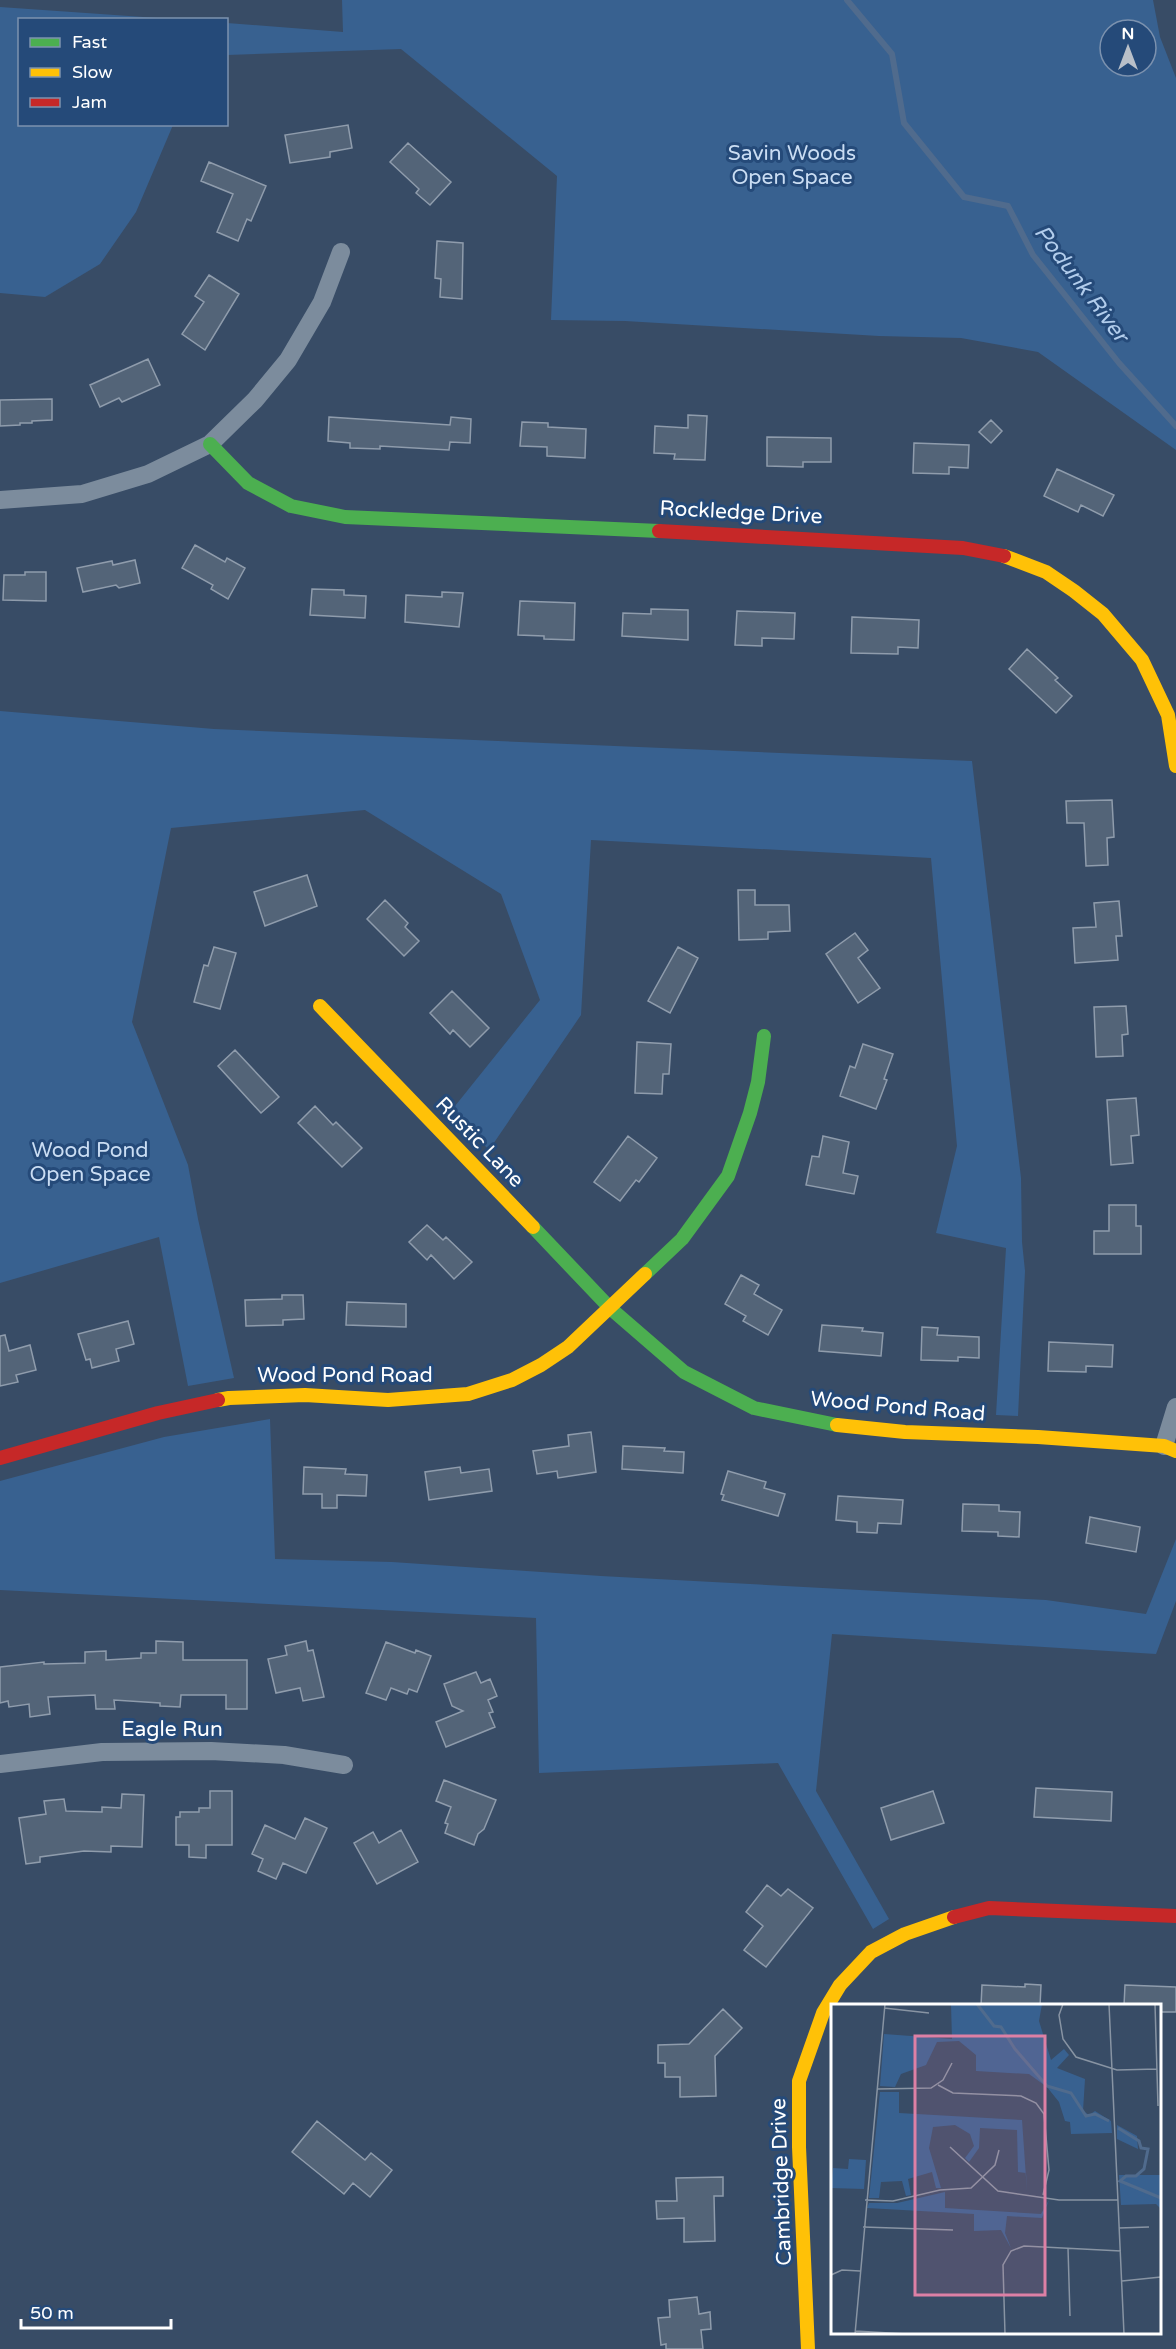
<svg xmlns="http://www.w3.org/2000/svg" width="1176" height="2349" font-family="'Varela Round',sans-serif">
<rect width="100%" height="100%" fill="#384c66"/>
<!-- green -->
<path fill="#386190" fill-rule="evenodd" d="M342,0H1153L1160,37L1176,78V450L1038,352L961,338L879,336L625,321L551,320L557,176L401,49L227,55V23L343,32ZM1110,30H1146V66H1110Z
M0,7L172,19L20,20V124L173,125L136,212L100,264L45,297L0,293Z
M0,711L214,729L972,761L1021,1178L1022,1242L1025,1271L1018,1416L996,1415L1006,1248L936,1233L957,1146L931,858L591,840L581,1015L489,1150L451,1111L540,1000L501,894L365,810L171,828L132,1022L188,1165L198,1219L234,1378L188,1386L159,1237L0,1283Z
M270,1419L275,1559L392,1562L601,1576L1046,1600L1146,1614L1176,1539V1601L1156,1654L832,1634L816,1791L889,1919L873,1929L778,1763L539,1773L536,1618L0,1590V1481L164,1437Z"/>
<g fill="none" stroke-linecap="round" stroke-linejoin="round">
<!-- stream -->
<path stroke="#506b8d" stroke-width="6" d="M847,0L892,54L904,123L964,197L1008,206L1033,255L1119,363L1176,426"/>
</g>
<!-- building -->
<path fill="#536478" stroke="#8f9cac" stroke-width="1.5" d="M348,125L352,148L330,152V157L290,163L285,135Z
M408,143L451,182L430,205L416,193L419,189L390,162Z
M209,162L266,186L251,221L247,219L238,241L217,232L233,194L201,181Z
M437,241L463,243L462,299L440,297L441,279L435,278Z
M209,275L239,294L205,350L182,334L204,302L195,296Z
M148,359L160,385L122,402L119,398L100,407L90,385Z
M52,399V420L32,421V423H20V425L0,426V400Z
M688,415L707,416L705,460L674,459L675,454L654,453L655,426L688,428Z
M329,417L450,425L451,417L471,419L470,443L450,442L449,450L380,446V449L350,448V443L328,441Z
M991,420L1002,431L991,443L979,432Z
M522,422L548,423V427L586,429L585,458L547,456V447L520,446Z
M767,437L831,438V462H803V467L767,466Z
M914,443L969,445L968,468L949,467V474L913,473Z
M1057,469L1114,495L1103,516L1081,505L1078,512L1044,496Z
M195,545L225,562L227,558L245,568L228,599L211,589L213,585L182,568Z
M135,560L140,583L119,588L116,585L83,592L77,568L112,561L113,565Z
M25,572H46V601L3,600L4,575H25Z
M312,589L344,590V595L366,596L365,618L310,615Z
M442,592L463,593L459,627L405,622L406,595L442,597Z
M520,601L575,603L574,640L544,639V636L518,635Z
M651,609L688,610V640L622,636L623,613L651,614Z
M737,611L795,613L794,639L762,638V646L735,645Z
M852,617L919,620L918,648L898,647V654L851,653Z
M1027,649L1058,678L1055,680L1072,696L1056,713L1009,669Z
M1112,800L1114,837L1107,838L1108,865L1086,866L1084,823H1067L1066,801Z
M307,875L317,906L265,926L254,892Z
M738,890H755V905H789L790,931L768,932V939L739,940Z
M385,900L408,923L405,927L419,941L404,956L367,919Z
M1119,901L1122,936H1116L1118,960L1075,963L1073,928L1096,927L1094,903Z
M855,933L868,950L858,958L880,988L858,1003L826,954Z
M214,947L236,953L220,1009L194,1002L204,965L208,966Z
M678,947L698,958L670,1013L648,1001Z
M452,991L489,1028L470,1047L453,1030L450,1034L430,1013Z
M1126,1006L1128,1034L1122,1035L1123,1056L1096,1057L1094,1007Z
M637,1042L671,1044L669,1074H663L662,1094L635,1093Z
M863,1044L893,1054L884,1079L887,1080L876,1109L840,1096L850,1066L855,1068Z
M235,1050L279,1097L261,1113L218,1066Z
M1136,1098L1139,1135L1131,1136L1133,1163L1111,1165L1107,1100Z
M315,1106L333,1125L336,1122L362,1148L342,1167L298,1123Z
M628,1136L657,1158L639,1182L636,1180L620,1201L594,1182Z
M823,1136L849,1142L843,1173L858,1176L854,1194L806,1185L812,1156L819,1157Z
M1109,1205H1136V1226H1141V1254H1094V1231H1109Z
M427,1225L443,1240L446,1237L472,1262L454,1279L431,1255L427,1260L409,1242Z
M741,1275L759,1285L754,1294L782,1310L768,1335L743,1321L746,1316L725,1304Z
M282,1295H303L304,1319L283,1320V1325L246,1326L245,1300L282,1299Z
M347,1302L406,1304V1327L346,1325Z
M128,1321L134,1344L116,1349L119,1361L92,1368L90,1359L86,1360L78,1334Z
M822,1325L863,1328L862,1331L883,1333L881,1356L819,1351Z
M922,1327L938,1328L937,1335L979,1337V1358L958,1357V1361L921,1360Z
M5,1335L9,1351L30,1345L36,1370L16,1375L18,1382L0,1386V1336Z
M1049,1342L1113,1345L1112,1367L1086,1366V1372L1048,1371Z
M591,1432L596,1472L558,1478L557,1471L537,1474L533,1451L569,1446L568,1435Z
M623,1446L665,1448L664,1451L684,1452L683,1473L622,1469Z
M304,1467L346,1469L345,1474L367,1475L366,1496L337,1495V1508H322V1494H303Z
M460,1467L461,1473L489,1469L492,1491L429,1500L425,1472Z
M728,1471L766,1482L764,1488L785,1494L778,1516L722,1500L724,1495L721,1494Z
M838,1496L903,1500L901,1524L878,1523L877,1533L857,1532V1522L836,1520Z
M963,1504L999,1505V1511L1020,1512L1019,1537L998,1536V1532L962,1531Z
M1090,1517L1140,1527L1136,1552L1086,1543Z
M156,1641L183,1642V1660H247V1709H226V1695H181L180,1707L160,1706V1703L114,1700L115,1709H96L95,1695L48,1697L50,1714L30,1717L29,1704L9,1707L8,1701L0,1703V1667L44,1662V1664L85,1663V1652L106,1651V1660L141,1658V1653H156Z
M306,1641L308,1651L313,1650L324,1697L303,1701L300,1688L276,1693L268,1659L287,1655L285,1646Z
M386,1642L415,1653L416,1650L431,1656L417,1692L409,1689L407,1694L391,1688L386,1700L366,1693Z
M476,1672L481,1683L490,1679L497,1696L488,1700L493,1712L489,1713L495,1727L446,1747L436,1722L463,1711L452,1706L444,1684Z
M444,1780L496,1800L484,1829L478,1834L474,1845L445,1833L448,1824L445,1823L451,1807L436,1801Z
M1036,1788L1112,1792L1111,1821L1034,1817Z
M210,1791H232V1845H206V1858L189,1857V1845H176V1817H180V1812H199V1808H210Z
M933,1791L944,1823L891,1840L881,1808Z
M122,1794L144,1795L142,1847L111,1846V1852L84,1851L40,1857V1862L26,1864L19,1818L46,1814L44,1801L64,1799L66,1811L102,1812V1807L121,1808Z
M305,1818L327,1828L306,1873L283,1863L276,1879L258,1871L263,1859L252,1854L265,1825L295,1839Z
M401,1830L418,1862L377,1884L354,1843L373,1832L379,1843Z
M767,1885L781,1896L788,1889L813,1908L766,1967L744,1950L763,1926L746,1912Z
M1025,1984L1041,1985L1040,2006H981L982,1985L1025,1987Z
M1125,1985L1176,1987V2012H1160V2006H1124Z
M723,2009L742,2028L715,2056L716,2096L680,2097V2077H665V2063H658V2045L689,2044Z
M317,2121L365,2160L371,2153L392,2170L370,2197L353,2183L344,2194L292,2152Z
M723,2177V2196H714L715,2241L684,2242V2218L657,2219L656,2201H677L676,2178Z
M697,2297L699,2314L710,2312L711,2329L701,2330L703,2349H666V2344L661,2345L658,2318L670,2317L669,2300Z"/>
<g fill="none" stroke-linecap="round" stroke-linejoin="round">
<!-- street -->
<path stroke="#7c8c9d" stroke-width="18" d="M0,500L82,494L148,474L210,444L255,400L288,360L322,302L341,252
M1164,1446L1176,1407
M0,1764L102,1752L211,1751L284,1755L344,1765"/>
<!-- fast -->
<path stroke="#4caf50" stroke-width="14" d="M210,444L248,483L291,506L345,517L659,531
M533,1227L610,1308L684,1372L754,1408L837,1425
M645,1274L682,1239L728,1176L750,1113L758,1082L764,1036"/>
<!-- slow -->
<path stroke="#ffc107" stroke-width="14" d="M1004,556L1046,572L1074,591L1103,614L1142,660L1168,715L1176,766
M320,1006L533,1227
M218,1400L229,1398L305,1395L388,1400L468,1394L512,1380L541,1365L568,1347L645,1274
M837,1425L905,1432L1038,1437L1164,1446L1176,1451
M808,2349L799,2147V2081L823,2013L840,1985L871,1952L905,1934L954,1917"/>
<!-- jam -->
<path stroke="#c62828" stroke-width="14" d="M659,531L963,548L1004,556
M0,1458L158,1413L218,1400
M954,1917L989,1908L1176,1916"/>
</g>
<g text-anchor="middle" stroke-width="6" stroke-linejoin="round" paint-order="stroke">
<!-- park labels -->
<g font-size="21" fill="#caddf3" stroke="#254a79">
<text x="792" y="160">Savin Woods<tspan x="792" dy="24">Open Space</tspan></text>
<text x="90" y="1157">Wood Pond<tspan x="90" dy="24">Open Space</tspan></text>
</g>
<!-- street labels -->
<g font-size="21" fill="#fff" stroke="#254a79">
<text transform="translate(741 512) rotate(3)" y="7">Rockledge Drive</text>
<text transform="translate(480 1142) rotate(46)" y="7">Rustic Lane</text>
<text x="345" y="1382">Wood Pond Road</text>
<text transform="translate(898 1406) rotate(5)" y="7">Wood Pond Road</text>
<text x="172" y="1736">Eagle Run</text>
<text transform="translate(781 2182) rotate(-92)" y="7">Cambridge Drive</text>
</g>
<!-- water labels -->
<g font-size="22" font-style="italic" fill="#b2cdec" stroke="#254a79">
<text transform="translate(1082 283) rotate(53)" y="8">Podunk River</text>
</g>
</g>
<!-- overview -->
<g transform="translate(831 2004)">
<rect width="330" height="330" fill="#384c66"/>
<path d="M120,0H211L208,17L220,56L233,45L238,51L226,64L254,75L252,107L258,111L264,107L280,117L281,129L240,130L239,118L234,117L228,98L216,83L198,70L145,67V51L128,37L106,38L95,61L70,70L64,83L49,82L53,30L121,35ZM49,88H68V109L191,116L196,188L195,169L187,168L186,126L149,124L148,144L138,158L134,154L143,142L139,130L124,121L102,123L98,144L110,184H105L101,168L77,175L80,191L75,192L71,177L50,178L48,194H38ZM286,121L306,132L307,145L286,135ZM18,155L35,156L33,185L0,184L2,164L17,165ZM288,171H330V205L325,200L290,201ZM114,188V204L210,210L218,196L211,214L176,212L174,229L180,244L170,226L143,227V210L36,204L38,199H66Z" fill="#386190"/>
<path fill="none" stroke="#506b8d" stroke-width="3" d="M146,0L163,22L170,23L184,45L216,82L240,89L255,112L264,110L278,117M287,124L308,137L310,144L317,145L313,165L305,172H295L289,177L330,194"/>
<path fill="none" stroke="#8894a3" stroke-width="1.5" d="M232,0L228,11L232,35L245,53L286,66L326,65M278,0L293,330M324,0L327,102M53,4L98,9M107,81L122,89L190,92L205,99L213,110L218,166L212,191M46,85L100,84L112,76L121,59M119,143L167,187L228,196H287M34,196L62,197L109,186L140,184L164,161L168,146M32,223L122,226M288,224L318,223M237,244L239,312M0,271L11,266L29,267M291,277L330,273M24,327L76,330M24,330L54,0M174,330L172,261L180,247L193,242L290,247"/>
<path fill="#dd80a5" fill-opacity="0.15" stroke="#dd80a5" stroke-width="3" d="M84,32H214V291H84Z"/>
<rect width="330" height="330" fill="none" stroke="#fff" stroke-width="3"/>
</g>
<!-- legend -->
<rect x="18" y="18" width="210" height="108" fill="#254a79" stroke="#7c92af" stroke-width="1.5"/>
<rect x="30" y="38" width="30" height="9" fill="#4caf50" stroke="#7c92af" stroke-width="1.5"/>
<text x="72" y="48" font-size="18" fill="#ffffff">Fast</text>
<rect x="30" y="68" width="30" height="9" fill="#ffc107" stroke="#7c92af" stroke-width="1.5"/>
<text x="72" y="78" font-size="18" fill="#ffffff">Slow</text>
<rect x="30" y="98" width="30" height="9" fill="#c62828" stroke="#7c92af" stroke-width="1.5"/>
<text x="72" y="108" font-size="18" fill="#ffffff">Jam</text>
<!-- north arrow -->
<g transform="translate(1128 48)"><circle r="28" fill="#254a79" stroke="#7c92af" stroke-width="1.5"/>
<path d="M0-4.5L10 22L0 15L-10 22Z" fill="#b9c0c9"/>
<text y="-9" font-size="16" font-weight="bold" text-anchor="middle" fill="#ffffff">N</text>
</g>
<!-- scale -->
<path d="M21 2319v9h150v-9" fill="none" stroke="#ffffff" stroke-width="3"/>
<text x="30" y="2319" font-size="18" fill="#ffffff" stroke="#254a79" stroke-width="4.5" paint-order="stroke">50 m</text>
</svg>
